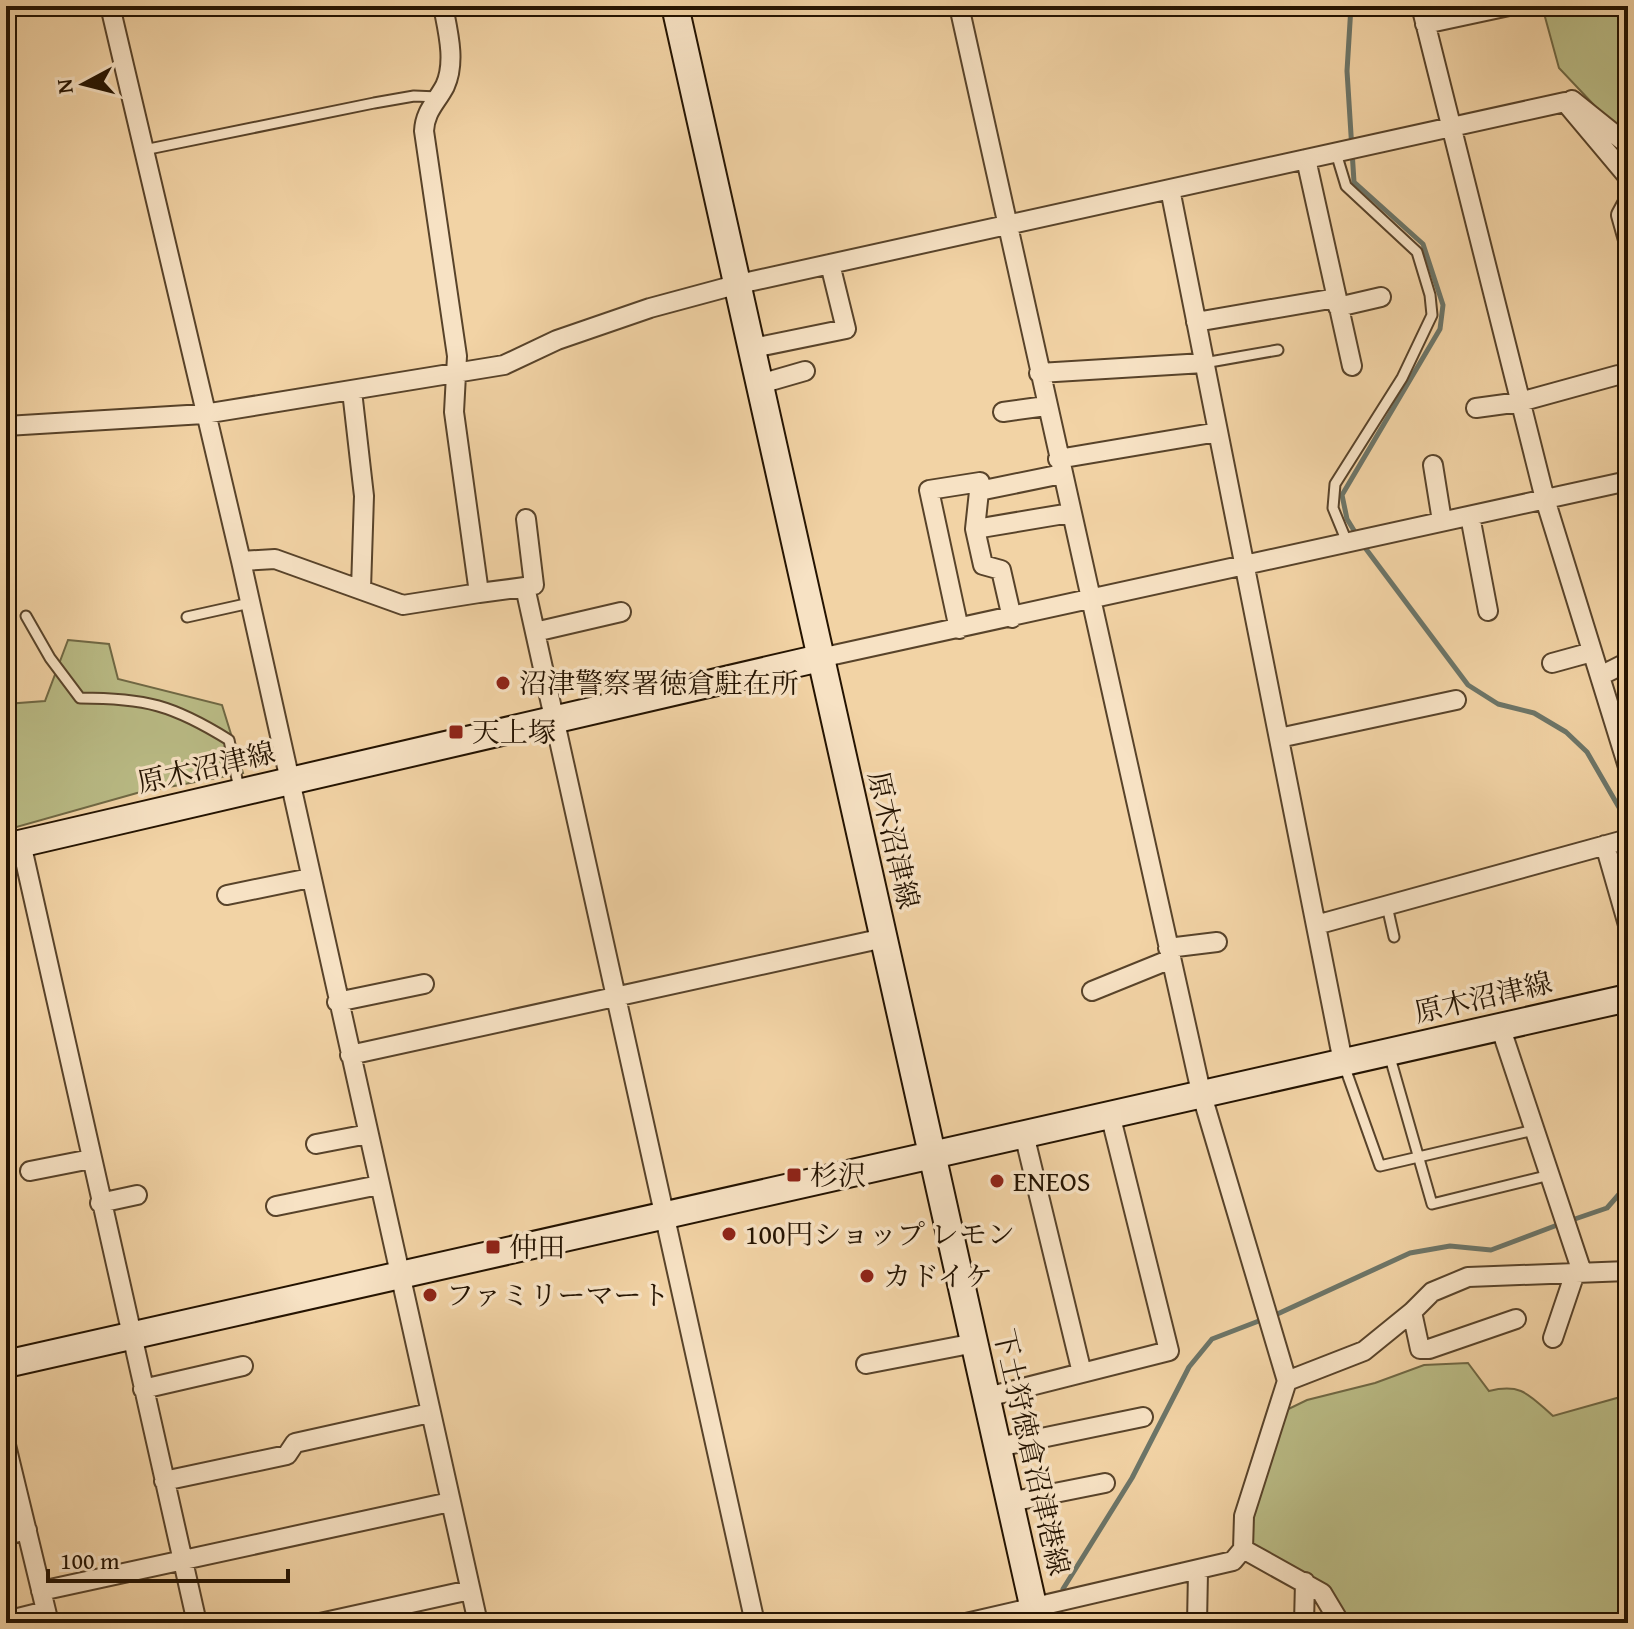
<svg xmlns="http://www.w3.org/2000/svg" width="1634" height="1629" font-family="'Gentium Book Plus','Noto Serif JP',serif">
<rect width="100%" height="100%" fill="#f2d3a5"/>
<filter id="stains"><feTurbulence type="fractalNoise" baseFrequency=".0025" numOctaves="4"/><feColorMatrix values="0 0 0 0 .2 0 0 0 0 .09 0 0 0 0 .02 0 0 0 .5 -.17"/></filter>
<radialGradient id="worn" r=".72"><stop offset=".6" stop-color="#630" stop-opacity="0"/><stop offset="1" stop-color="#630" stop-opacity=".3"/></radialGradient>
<!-- green -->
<path fill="#babc86" stroke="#6f6844" stroke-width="2" d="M1542,6H1628V141L1559,68Z
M68,640L109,644L118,679L222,705L243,773L137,793L6,830V704L45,701Z
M1468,1363L1489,1391C1522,1383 1529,1395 1553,1416L1624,1396L1628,1401V1502L1622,1505V1586L1628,1587V1623H1349C1327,1578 1287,1567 1243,1549L1276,1415L1307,1400L1375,1383L1424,1365Z"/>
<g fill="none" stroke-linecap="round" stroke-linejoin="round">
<!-- stream -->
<path stroke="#6c7568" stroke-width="5" d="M1351,6L1347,71L1354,182L1423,244L1443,305L1440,329L1342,495L1347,519L1358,537
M1363,545L1468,685L1498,704L1534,713L1566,732L1587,752L1628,823
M1569,1221L1607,1208L1628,1184
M1273,1316L1410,1253L1450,1246L1491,1250L1560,1224
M1063,1589L1132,1478L1189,1367L1212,1339L1264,1319"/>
<defs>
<path id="lane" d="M144,150L374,103L414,96L438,97
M1336,153L1346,186L1417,252L1430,295L1432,315L1402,378L1335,484L1333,508L1347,542
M1204,363L1278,350
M26,616L50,658L80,698C145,698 173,705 229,740L239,789
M187,617L250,603
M1387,906L1394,937
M1389,1054L1432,1204L1550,1175
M1344,1065L1380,1166L1534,1130"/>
<path id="street" d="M110,6L241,561L478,1623
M443,6C448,32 456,62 445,86C436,103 425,111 424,131L457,356L454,412L479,593L525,587L755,1623
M959,6L1201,1092L1287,1381
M1421,6L1545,499L1628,767
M6,7L7,6
M1425,24L1509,6
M1572,100L1628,145
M1306,159L1352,366
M1170,189L1343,1062
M1628,202L1621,215L1628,240
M1338,307L1381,297
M1196,322L1336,298
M753,348L846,329L830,264
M1039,373L1204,363
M760,384L805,371
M352,391L364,496L361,589
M1476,408L1520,402L1618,375
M1003,412L1046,406
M6,426L204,414L504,365L557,340L650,308L739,284L1565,102L1628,177
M1058,459L1218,432
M1433,465L1442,521
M979,491L1062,474
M1470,516L1488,611
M975,529L1070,513
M241,561L275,559L403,605L479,593
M521,588L534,585L526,519
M959,629L929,490L980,482L975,529L983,565L1001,570L1012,618
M535,632L621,612
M820,658L1628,481
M1552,663L1592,652
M1600,676L1628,662
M1279,738L1456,700
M21,843L197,1623
M1605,845L1628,925
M227,895L310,878
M1316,925L1628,839
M1168,948L1217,942
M1092,991L1171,959
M337,1002L424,984
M1500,1026L1582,1272
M350,1055L884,938
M1024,1134L1082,1373
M316,1144L368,1134
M30,1171L91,1159
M100,1203L137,1195
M276,1206L379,1185
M1412,1312L1420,1349H1429L1516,1319
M1553,1338L1575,1273
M866,1364L975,1343
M143,1389L243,1366
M987,1397L1169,1351L1110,1114
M6,1445L49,1623
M998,1447L1143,1417
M164,1481L287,1455L295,1443L430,1413
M1010,1502L1105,1483
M6,1535L27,1530
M1243,1549L1322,1593L1340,1623
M41,1591L450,1502
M6,1621L46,1611
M320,1623L470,1590
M966,1623L1233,1561L1243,1549L1244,1516L1287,1381L1364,1351L1412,1312L1432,1292L1468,1277L1628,1271
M1197,1623L1198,1572
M1304,1623L1305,1582"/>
<path id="secondary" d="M675,6L1037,1623
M6,847L820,658
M6,1364L1628,998"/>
</defs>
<!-- lane casing -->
<use href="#lane" stroke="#58432a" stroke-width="13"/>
<!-- street casing -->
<use href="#street" stroke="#58432a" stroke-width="22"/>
<!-- secondary casing -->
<use href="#secondary" stroke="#241301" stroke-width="30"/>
<!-- lane -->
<use href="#lane" stroke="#f7e2c4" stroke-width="9"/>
<!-- street -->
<use href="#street" stroke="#f7e2c4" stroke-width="18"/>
<!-- secondary -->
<use href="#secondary" stroke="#f7e2c4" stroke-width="26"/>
</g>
<!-- markers -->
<g fill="#8f2418" stroke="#f7e2c4" stroke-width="3">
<circle cx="503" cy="683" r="8"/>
<rect x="448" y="724" width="16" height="16" rx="4"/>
<rect x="786" y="1167" width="16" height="16" rx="4"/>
<circle cx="997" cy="1181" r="8"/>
<circle cx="729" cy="1234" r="8"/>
<rect x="485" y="1239" width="16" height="16" rx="4"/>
<circle cx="867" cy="1276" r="8"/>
<circle cx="430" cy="1295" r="8"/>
</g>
<g text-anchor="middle" stroke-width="7" stroke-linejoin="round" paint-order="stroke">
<!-- poi labels -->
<g font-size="28" fill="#241301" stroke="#f7e2c4" text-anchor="start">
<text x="519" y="693">沼津警察署徳倉駐在所</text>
<text x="472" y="742">天上塚</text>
<text x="810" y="1185">杉沢</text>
<text x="1013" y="1191">ENEOS</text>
<text x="745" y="1244">100円ショップ レモン</text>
<text x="509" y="1257">仲田</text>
<text x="883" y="1286">カドイケ</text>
<text x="446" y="1305">ファミリーマート</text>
</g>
<!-- street labels -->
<g font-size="28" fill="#241301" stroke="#f7e2c4">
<text transform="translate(206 767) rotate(-13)" y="10">原木沼津線</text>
<text transform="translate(894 840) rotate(77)" y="10">原木沼津線</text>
<text transform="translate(1483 997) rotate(-13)" y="10">原木沼津線</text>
<text transform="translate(1032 1452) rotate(77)" y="10">下土狩徳倉沼津港線</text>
</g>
</g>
<!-- margin -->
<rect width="1634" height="1629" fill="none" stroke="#f2d3a5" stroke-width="32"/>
<rect x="8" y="8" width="1618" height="1613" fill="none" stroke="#241301" stroke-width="4"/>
<rect x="16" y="16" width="1602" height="1597" fill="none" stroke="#241301" stroke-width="2"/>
<!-- north arrow -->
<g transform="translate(84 84) rotate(263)" stroke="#f7e2c4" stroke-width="6" paint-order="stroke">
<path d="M0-6L14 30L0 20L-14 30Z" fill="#241301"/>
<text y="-12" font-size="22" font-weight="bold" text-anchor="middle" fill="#241301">N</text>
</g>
<!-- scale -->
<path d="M48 1569v12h240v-12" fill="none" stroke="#241301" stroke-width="4"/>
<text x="60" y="1569" font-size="24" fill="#241301" stroke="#f7e2c4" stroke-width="6" paint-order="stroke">100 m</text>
<rect width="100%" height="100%" filter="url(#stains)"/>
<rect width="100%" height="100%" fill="url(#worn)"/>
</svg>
